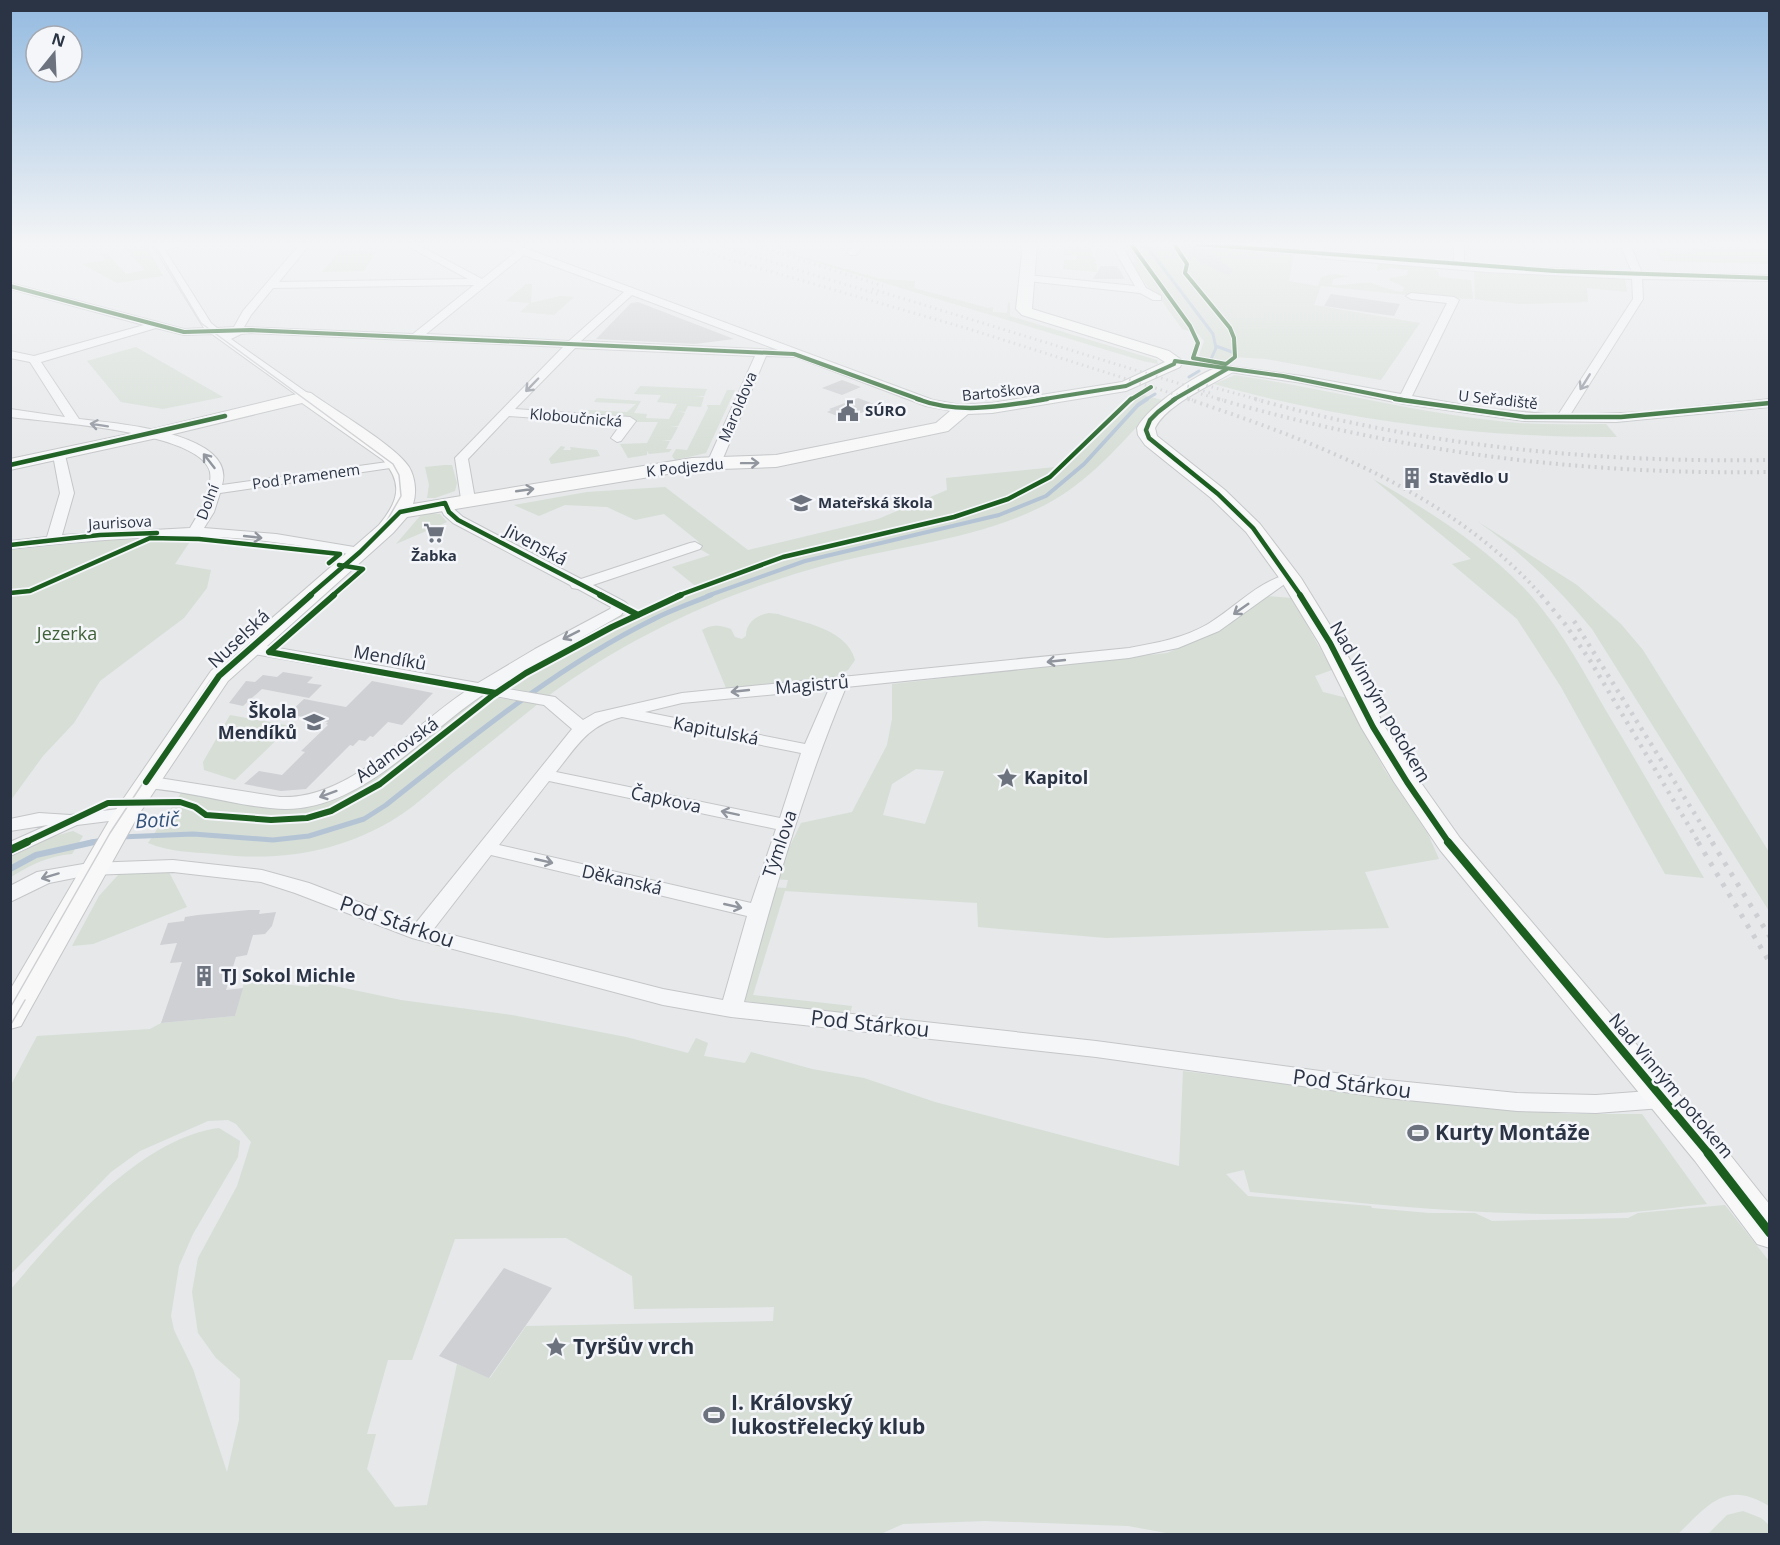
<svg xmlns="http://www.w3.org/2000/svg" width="1780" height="1545" font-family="'Open Sans',sans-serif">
<rect width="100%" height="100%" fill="#e6e8ea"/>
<!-- green -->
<path fill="#d6ded6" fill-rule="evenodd" d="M144,244L147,247L163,276L117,283L82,264L106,260L100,254L107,253L126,274L145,270L126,250Z
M771,244C782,244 791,243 796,255L881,279L915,281L914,288L988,308L993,307V312L1007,313L1008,302L1010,303V316L1157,360L1158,364L1143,361L785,253L788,250Z
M1065,244H1087L1086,247H1090L1093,254L1089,255L1095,258L1096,262L1092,263H1096L1097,272L1063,269L1064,260H1077L1076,255H1063Z
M1125,244H1181L1294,254L1289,281L1318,286L1321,277L1333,274L1350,276L1333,279L1332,285C1344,286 1362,282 1371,283C1382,286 1391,291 1403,292L1404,287L1389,280L1390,278L1407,275L1408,270L1392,268L1377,271L1378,263L1432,268L1438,271L1439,277L1471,280L1473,299L1417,296L1321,286L1314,305L1420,323L1381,380L1266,359L1232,357L1225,363L1198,358L1204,341L1198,334L1182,329L1159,297L1149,288L1130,262H1137Z
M1704,244H1736L1749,249H1769V264L1662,261L1654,248H1666L1673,253L1694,252L1690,249L1708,248Z
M340,251L376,252L364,271L322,272Z
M1474,270L1625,279L1627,292L1587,288L1588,302L1520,304L1481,300L1475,299Z
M526,284H532L531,303L560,296L574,297L554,315L520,312L530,303L506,301Z
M136,347L223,397L163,409L121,402L87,361Z
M1235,375C1330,389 1423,415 1519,423C1548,425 1577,424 1606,424L1617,437C1480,438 1346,421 1214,384Z
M640,386L707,389L704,396H696L704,397L701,407L688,406L685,412L677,411L685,413L678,426H670L678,427L671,440H662L670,441L666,449H672L669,452L649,454L647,451V455L628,458L620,444L647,443L658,422H620L584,414L588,410L627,412L636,404L594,402L597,398L641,401L634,413L647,414L646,418L669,419L677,404L657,402L661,395L634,394Z
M727,390H735L706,453L675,460L672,456L676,449L687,450L708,408L707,405H720Z
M1140,394L1162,400C1128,435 1095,477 1052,501C985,539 899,545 826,565C726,592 632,635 548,696L511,688L495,680L616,612L631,618L626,622L699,589L672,567L710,555L695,546L699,542L664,514L635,520L607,507L565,505L539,516L514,505L587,492L665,487L748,550L878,519L947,490L946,478L1065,466Z
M561,446L565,447L563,450H571L570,447L597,450L600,456L551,464L549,459Z
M445,465H452L457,483L455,491L435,498H427L429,485L425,467Z
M1373,479C1428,510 1480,543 1524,588C1558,624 1581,667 1605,709C1639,765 1671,822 1704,878L1665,874L1561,687L1517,619L1452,564L1471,559Z
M430,513L440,514L447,522L396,544L420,516Z
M1477,521L1577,585L1621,624L1643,650L1769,852V911L1592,629C1558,587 1521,552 1477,521Z
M109,540H191L175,564L211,570L207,588L184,618L100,681L74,723L43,756L11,800V550Z
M1267,596L1292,598L1332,670L1315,676L1323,692L1347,698L1384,769L1428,834L1439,859L1365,872L1389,928L1106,938L978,927L977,903L785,891L753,995L852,1006L849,1019L730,998L770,887L786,888L788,880L774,879L801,823L852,812L887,745L892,719V684L1167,653L1207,636ZM916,769L944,771L925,824L883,815L892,784Z
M769,613L778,614C804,623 847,629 855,660L848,670L835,677L726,688L702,630C712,624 721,625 731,629L735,637L742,639L746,636C746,622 757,615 769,613Z
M472,694L538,704C509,727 481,750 452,773C435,787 418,804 399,816C343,852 280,862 215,854C192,852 170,852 148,843L183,790L277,803L330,794Z
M230,715L291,726L235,780L204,770L203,762Z
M73,831L83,836L72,854C48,856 30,865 11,877V853L48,838Z
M169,872L187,907L93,944L72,946L99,896L119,874Z
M245,979L308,987L311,981L401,1000L512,1015L626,1037L688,1053L696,1038L708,1043L704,1056L745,1063L751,1052L812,1069L864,1078L935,1102L1179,1166L1183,1071L1429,1102L1568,1114H1642L1707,1204C1676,1207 1646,1212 1615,1213C1493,1218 1372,1204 1250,1192L1244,1170L1226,1174L1248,1196L1371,1206L1372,1208L1429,1213H1475L1492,1221L1628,1218L1638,1213L1725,1205L1769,1261V1506C1726,1479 1708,1505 1678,1534H1172L1128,1526L985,1521L903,1524L883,1533L870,1534H11V1289C60,1232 140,1138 219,1128L240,1141L238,1157L193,1234L179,1266L171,1316L174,1330L193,1369L227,1472L239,1420L240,1379L216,1358L198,1333L192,1292L198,1258L237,1186L251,1142L236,1124L228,1120L208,1121L140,1151L111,1172L11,1274V1085L37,1036L150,1029L161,1023L235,1016ZM566,1238L632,1276L634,1309L774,1307L773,1321L526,1326L490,1378L457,1364L427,1505L395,1507L367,1469L376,1434H367L388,1360H412L455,1239Z
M1743,1511L1761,1518L1769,1525V1534H1708L1727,1515Z"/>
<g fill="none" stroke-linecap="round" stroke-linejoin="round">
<!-- stream-far3 -->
<path stroke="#b4c4d5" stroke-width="3" d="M1145,244L1213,334L1216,348L1211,359
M1216,346L1232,352
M1189,377L1199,371
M1145,400L1155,394"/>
<!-- stream-far2 -->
<path stroke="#b4c4d5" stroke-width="4" d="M707,596L805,561L999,515L1046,496L1084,464L1138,405L1147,399"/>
<!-- stream-far1 -->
<path stroke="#b4c4d5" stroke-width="5" d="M120,837L193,834L273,840L309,836L364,819L386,805C471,738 555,668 652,620C671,610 692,603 711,595
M88,843L102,840"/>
<!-- stream -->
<path stroke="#b4c4d5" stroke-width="6" d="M10,869L36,855L94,842"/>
</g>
<!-- building -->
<path fill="#ced0d3" d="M1176,244H1191L1207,251L1233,270L1229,276L1200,262Z
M1101,266H1117L1125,279H1093Z
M1331,294L1400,304L1394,316L1324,306Z
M638,302L734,339L695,344L596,339L631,303Z
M842,380L861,387L842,395L822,388Z
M858,398L879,406L845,419L827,412L831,410L829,409Z
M283,672L313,677L307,683L322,685L309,698L262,689L243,706L229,703L246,681L255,682L263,675L277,677Z
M372,681L433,693L402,725L388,722L373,737L370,736L365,741L359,740L353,746L350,745L306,789L281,791L244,784L259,771L282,775L305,752L301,751L328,725L326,724L328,722L288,714L304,699L346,707Z
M249,910H260L259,914L276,912L272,926L265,934L253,935L247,955L236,957L226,990L243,988L235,1016L161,1023L182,962L170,963L177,943L160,945L168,923L184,921L185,917L198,915Z
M504,1268L552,1288L489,1378L439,1356Z"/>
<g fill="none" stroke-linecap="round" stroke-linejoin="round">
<defs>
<path id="street" d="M10,244H18L10,248Z
M152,244H187L165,250L211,323L217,328L234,327L243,311L300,244H310L279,282L468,279L404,244H416L482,279L516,252L500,244H514L933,400L967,406L969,409L963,413L926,406L796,357L766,356L721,463L714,467L707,463L755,356L575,348L515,409L630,417L636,421L621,441L617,442L611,438L621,424L509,416L468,459L475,499L468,503L461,499L455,458L563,347L251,333L241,334L231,339L309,394L311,397L305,401L212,334L184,335L156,328L41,362L79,419C110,423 238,431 222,485L402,460L404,463L402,466L397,467L220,493L214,512L204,528L276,534L360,548L367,552L360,556C311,547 261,538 211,537C144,535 77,542 10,549V541L47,537L60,493L53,455L59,451L65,455L74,493L62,535L190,528C199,513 213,489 210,472C201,431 48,422 10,417V409L65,417L30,362L10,358V351L34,356L144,325L10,289V283L184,329L204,328ZM524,255L624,292L569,341L426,334ZM474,285L413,334L244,327L251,315L273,288ZM632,295L778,350L581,341Z
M854,244H864L856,255H850L848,253Z
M1111,244H1121L1146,288L1161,296V300H1153L1140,293L1027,281L1022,278L1027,275L1135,286Z
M1315,244H1325L1323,253L1454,264V244H1464V264L1632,272L1620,244H1630L1642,273L1770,275V281L1642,279L1643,299L1570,415L1647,412L1770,399V407L1616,422L1524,421L1404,404L1302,383L1223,371V367L1227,366L1302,376L1401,394L1447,303L1411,299L1406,296L1411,293L1454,297L1459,300L1412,396L1487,409L1558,415L1633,299L1632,279L1487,272L1318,258L1313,255Z
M445,499L450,500L455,510L463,517L581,579L690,543L695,542L702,546L700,549L593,585L625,602L628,605L621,615L496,687L555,697L583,720L595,713L682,693L1129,648C1156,643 1184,638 1208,624C1235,608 1259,580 1290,574L1297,578L1295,581L1286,583L1219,631L1178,648L1129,658L846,687C803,790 773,895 744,1002L1096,1041L1387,1080L1517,1093L1596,1095L1662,1090L1670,1093L1674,1099L1670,1105L1662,1108L1596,1113L1517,1111L1387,1098L1096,1057L731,1017L663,1005L412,938L295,893L261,882L173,872L89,875L49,883L10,902V886L37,872L89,863L173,860L262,870L309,883L415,924L572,729L544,705L484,694C425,733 362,809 286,809C242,808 192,791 146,788L140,786L137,782L140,778H159L280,797C351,800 411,727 466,691L249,653L241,648L243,645L249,643L478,683L535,649L610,609L611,607L578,589L572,588L570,585L453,523L444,515L438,503ZM829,689L805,744L645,712L682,703ZM622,717L801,753L780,818L556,772C577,746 588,725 622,717ZM549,781L776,829L751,903L499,845ZM491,855L747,916L723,1000L663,989L433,930Z
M126,808L133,810L135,814L133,818L77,825L10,856V842L48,825L10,831V819L39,813L70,815Z"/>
<path id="secondary" d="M1023,244H1037L1032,309L1169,351L1183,361L1180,367L1126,391L992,413L968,414L948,431L776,467L692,470L407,517L393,533L228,681L139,814L21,1026L10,1029V990L113,814L211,671L379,525C398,502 404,484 383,460L302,403L157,438L10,470V459L157,428L305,392L311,393C334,410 396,446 409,467C415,477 417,492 413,504L692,458L776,455L936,423L957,405L992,403L1122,382L1165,362L1157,357L1022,315L1016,309Z
M1227,364L1235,369L1233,372C1210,386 1167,404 1155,428L1157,436L1225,490L1260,524L1301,578L1341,643L1385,727L1419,780L1460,838L1719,1141L1770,1205V1248L1757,1244L1695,1161L1440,850L1394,782L1361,727L1319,643L1280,579L1246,532L1211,498L1145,445L1138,435L1137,428C1149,405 1202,370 1227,364Z"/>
</defs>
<!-- street casing -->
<use href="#street" stroke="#c4c6c8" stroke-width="2"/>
<!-- secondary casing -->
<use href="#secondary" stroke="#c4c6c8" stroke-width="2"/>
<!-- street -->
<use href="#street" fill="#f5f6f7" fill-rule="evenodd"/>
<!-- secondary -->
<use href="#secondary" fill="#f8f8f8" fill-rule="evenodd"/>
<!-- tram -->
<path stroke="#cecfd2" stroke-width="1.5" d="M10,1008L110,833L210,681L229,661L369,541L385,524L401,496L399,475L393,464L201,323L154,244
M10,1026L25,1000"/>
<!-- rail-far3 -->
<path stroke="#cecfd2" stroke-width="3" stroke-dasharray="1.5 4" stroke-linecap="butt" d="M676,244L969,329L1193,400
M713,244L880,295
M751,244L883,286
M872,289L1210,393
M1201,384L1260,400
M1201,394L1223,400"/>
<!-- rail-far2 -->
<path stroke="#cecfd2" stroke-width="4" stroke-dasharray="2 4.5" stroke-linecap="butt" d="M1188,399C1316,442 1451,493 1542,596
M1218,399C1403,452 1578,475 1770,472
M1255,399C1423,446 1596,463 1770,460"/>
<!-- rail-far1 -->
<path stroke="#cecfd2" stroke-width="4.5" stroke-dasharray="3 6" stroke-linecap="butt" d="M1541,595L1565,624L1591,662L1699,843
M1574,621L1713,843"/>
<!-- rail -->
<path stroke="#cecfd2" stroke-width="5" stroke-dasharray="4 8" stroke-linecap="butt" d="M1698,842L1770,963
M1712,842L1770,937"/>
<defs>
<path id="cycleway-far4" d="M1131,244L1190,326L1198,343L1193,358L1226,364L1235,357L1234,338L1230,328L1185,273L1187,264L1174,244
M1197,244L1555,271L1770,278
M10,286L184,332L251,330L794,354L921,400
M1038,400L1126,386L1174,364L1175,361L1283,376L1403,400
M1130,400L1151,387
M1173,400L1227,369"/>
<path id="cycleway-far3" d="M917,399C960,415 1003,406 1047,399
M1175,399L1158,412L1150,420L1146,430L1149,438L1218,494L1253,528L1301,596
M1395,399L1525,417H1621L1770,403
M10,465L225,416
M10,545L100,535L157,533
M10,593L30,591L150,538L199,539L340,554L329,563
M309,596L360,552L400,512L445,503L449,512L458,520L603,596
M332,596L363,569L339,565
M677,596L783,557L954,517L1008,499L1050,477L1131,399"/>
<path id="cycleway-far2" d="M600,595L638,615
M1300,595L1330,643L1373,727L1407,782L1449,843
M269,652L496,693
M269,652L334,595
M146,782L219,676L311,595
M24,843L108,803L180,802L195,807L206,815L271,820L307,818L331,811L380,784L493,695L526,673L612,627L681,595"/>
<path id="cycleway-far1" d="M1448,842L1709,1154
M10,850L27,842"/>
<path id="cycleway" d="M1708,1153L1770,1233"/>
</defs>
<!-- cycleway-far4 casing -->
<use href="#cycleway-far4" stroke="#f4f6f9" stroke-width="6"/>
<!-- cycleway-far3 casing -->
<use href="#cycleway-far3" stroke="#f4f6f9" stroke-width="8"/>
<!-- cycleway-far2 casing -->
<use href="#cycleway-far2" stroke="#f4f6f9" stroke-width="10"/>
<!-- cycleway-far1 casing -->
<use href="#cycleway-far1" stroke="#f4f6f9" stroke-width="11"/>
<!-- cycleway casing -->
<use href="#cycleway" stroke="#f4f6f9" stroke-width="13"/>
<!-- cycleway-far4 -->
<use href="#cycleway-far4" stroke="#1b5e20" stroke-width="4"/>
<!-- cycleway-far3 -->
<use href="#cycleway-far3" stroke="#1b5e20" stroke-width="4.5"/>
<!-- cycleway-far2 -->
<use href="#cycleway-far2" stroke="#1b5e20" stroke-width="6"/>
<!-- cycleway-far1 -->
<use href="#cycleway-far1" stroke="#1b5e20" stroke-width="8"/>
<!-- cycleway -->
<use href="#cycleway" stroke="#1b5e20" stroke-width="9"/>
</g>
<!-- one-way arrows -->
<defs><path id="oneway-shaft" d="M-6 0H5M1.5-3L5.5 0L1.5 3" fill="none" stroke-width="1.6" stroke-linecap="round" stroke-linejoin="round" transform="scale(1.5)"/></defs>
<g stroke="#90959e">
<use href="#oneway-shaft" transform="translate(1585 382) rotate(122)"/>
<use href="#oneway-shaft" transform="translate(532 385) rotate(134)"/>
<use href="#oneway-shaft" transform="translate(99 425) rotate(-171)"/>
<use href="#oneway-shaft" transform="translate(209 461) rotate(-128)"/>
<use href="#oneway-shaft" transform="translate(253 537) rotate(6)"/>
<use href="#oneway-shaft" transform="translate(1241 609) rotate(145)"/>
<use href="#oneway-shaft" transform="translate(571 635) rotate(153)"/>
<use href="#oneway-shaft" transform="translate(1056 661) rotate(174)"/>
<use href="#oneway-shaft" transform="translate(740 691) rotate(174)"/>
<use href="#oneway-shaft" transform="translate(328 794) rotate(160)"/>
<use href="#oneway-shaft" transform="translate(730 813) rotate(-168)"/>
<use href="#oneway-shaft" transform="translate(544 861) rotate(13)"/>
<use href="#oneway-shaft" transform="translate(50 876) rotate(163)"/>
<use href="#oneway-shaft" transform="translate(733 906) rotate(13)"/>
</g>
<g stroke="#92969e">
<use href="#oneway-shaft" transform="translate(750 463) rotate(-1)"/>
<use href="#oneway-shaft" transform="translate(525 490) rotate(-8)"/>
</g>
<!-- sky -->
<linearGradient id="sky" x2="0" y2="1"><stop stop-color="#93bae0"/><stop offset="0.53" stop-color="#f4f5f6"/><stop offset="1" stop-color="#f4f5f6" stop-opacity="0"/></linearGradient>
<rect width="1780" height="460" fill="url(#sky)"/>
<!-- icons -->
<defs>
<symbol id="civic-bare" viewBox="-9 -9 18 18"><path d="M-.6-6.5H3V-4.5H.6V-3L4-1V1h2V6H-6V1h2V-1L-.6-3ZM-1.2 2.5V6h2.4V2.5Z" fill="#6c737f" stroke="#f4f6f9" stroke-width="2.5" paint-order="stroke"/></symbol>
<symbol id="building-bare" viewBox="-9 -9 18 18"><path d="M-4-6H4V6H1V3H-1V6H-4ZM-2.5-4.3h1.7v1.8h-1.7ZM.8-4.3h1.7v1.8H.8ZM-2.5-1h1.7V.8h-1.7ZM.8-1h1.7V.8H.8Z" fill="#6c737f" stroke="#f4f6f9" stroke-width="2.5" paint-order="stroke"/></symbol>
<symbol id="school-bare" viewBox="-9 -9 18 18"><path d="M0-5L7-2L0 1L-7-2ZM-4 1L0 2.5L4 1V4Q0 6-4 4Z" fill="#6c737f" stroke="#f4f6f9" stroke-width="2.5" paint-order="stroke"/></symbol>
<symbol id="supermarket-bare" viewBox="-9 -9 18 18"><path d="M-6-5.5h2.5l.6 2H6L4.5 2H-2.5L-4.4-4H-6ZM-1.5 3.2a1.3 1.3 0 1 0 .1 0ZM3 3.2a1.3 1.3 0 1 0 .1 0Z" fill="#6c737f" stroke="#f4f6f9" stroke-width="2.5" paint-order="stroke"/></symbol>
<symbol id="sight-bare" viewBox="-9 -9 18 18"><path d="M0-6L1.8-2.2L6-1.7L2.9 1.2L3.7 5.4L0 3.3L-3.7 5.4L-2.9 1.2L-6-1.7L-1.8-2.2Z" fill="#6c737f" stroke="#f4f6f9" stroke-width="2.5" paint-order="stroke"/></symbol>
<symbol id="stadium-bare" viewBox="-9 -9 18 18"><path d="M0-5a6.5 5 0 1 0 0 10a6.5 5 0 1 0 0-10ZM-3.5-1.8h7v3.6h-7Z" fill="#6c737f" stroke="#f4f6f9" stroke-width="2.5" paint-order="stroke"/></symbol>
</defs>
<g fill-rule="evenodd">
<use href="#civic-bare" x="833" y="396" width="30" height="30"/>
<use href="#building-bare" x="1397" y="463" width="30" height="30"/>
<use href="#school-bare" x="786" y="488" width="30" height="30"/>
<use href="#supermarket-bare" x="419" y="518" width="30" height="30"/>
<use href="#school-bare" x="299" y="707" width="30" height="30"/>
<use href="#sight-bare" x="992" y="763" width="30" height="30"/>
<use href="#building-bare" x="189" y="961" width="30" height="30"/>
<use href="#stadium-bare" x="1403" y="1118" width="30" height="30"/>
<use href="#sight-bare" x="541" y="1332" width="30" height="30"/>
<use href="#stadium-bare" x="699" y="1400" width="30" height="30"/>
</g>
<g text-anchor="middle" stroke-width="5" stroke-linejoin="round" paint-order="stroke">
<!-- far-street labels -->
<g font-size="15" fill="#2b3445" stroke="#f4f6f9">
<text transform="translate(1001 392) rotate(-6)" y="5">Bartoškova</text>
<text transform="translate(1498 400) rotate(6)" y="5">U Seřadiště</text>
<text transform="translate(738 407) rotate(-67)" y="5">Maroldova</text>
<text transform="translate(576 418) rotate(5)" y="5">Kloboučnická</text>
<text transform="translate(685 468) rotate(-6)" y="5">K Podjezdu</text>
<text transform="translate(306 477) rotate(-8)" y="5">Pod Pramenem</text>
<text transform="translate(208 502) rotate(-69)" y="5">Dolní</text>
<text transform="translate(120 523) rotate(-3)" y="5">Jaurisova</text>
</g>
<!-- far-poi labels -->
<g font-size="15" font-weight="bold" fill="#2b3445" stroke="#f4f6f9" text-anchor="start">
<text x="865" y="416">SÚRO</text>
<text x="1429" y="483">Stavědlo U</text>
<text x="818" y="508">Mateřská škola</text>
<text x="434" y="561" text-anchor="middle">Žabka</text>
</g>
<!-- street labels -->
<g font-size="18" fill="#2b3445" stroke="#f4f6f9">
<text transform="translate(536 545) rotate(28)" y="6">Jivenská</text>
<text transform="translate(239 639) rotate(-43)" y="6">Nuselská</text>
<text transform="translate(390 658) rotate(10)" y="6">Mendíků</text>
<text transform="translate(812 685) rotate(-5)" y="6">Magistrů</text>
<text transform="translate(1380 702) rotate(60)" y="6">Nad Vinným potokem</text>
<text transform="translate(716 731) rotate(11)" y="6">Kapitulská</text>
<text transform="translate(397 750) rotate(-36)" y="6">Adamovská</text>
<text transform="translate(666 800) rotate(12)" y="6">Čapkova</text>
<text transform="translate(780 844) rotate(-71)" y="6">Týmlova</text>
<text transform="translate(622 880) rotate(13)" y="6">Děkanská</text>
<text transform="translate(1671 1086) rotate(50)" y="6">Nad Vinným potokem</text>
</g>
<!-- park labels -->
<g font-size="18" fill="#3f6138" stroke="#f4f6f9">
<text x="67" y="640">Jezerka</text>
</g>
<!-- poi labels -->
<g font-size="18" font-weight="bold" fill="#2b3445" stroke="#f4f6f9" text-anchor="start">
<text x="297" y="718" text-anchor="end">Škola<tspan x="297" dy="21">Mendíků</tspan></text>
<text x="1024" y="784">Kapitol</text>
<text x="221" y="982">TJ Sokol Michle</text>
</g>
<!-- water labels -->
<g font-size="20" font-style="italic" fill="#34527a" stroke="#f4f6f9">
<text transform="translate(157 820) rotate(-3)" y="7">Botič</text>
</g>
<!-- near-street labels -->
<g font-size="21" fill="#2b3445" stroke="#f4f6f9">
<text transform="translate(397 922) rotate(19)" y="7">Pod Stárkou</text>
<text transform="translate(870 1024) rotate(6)" y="7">Pod Stárkou</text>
<text transform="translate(1352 1084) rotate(7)" y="7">Pod Stárkou</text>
</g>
<!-- near-poi labels -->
<g font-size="21" font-weight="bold" fill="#2b3445" stroke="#f4f6f9" text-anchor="start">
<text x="1435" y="1140">Kurty Montáže</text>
<text x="573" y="1354">Tyršův vrch</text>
<text x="731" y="1410">I. Královský<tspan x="731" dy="24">lukostřelecký klub</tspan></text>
</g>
</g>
<!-- border -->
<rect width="1780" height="1545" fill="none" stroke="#2b3445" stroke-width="24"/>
<!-- north arrow -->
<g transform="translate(54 54) rotate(18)"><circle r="28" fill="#f4f6f9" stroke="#a4a8b1" stroke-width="1.5"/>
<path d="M0-4.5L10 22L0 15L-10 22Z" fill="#6c737f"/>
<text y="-9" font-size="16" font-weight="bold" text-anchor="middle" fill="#2b3445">N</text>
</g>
</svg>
